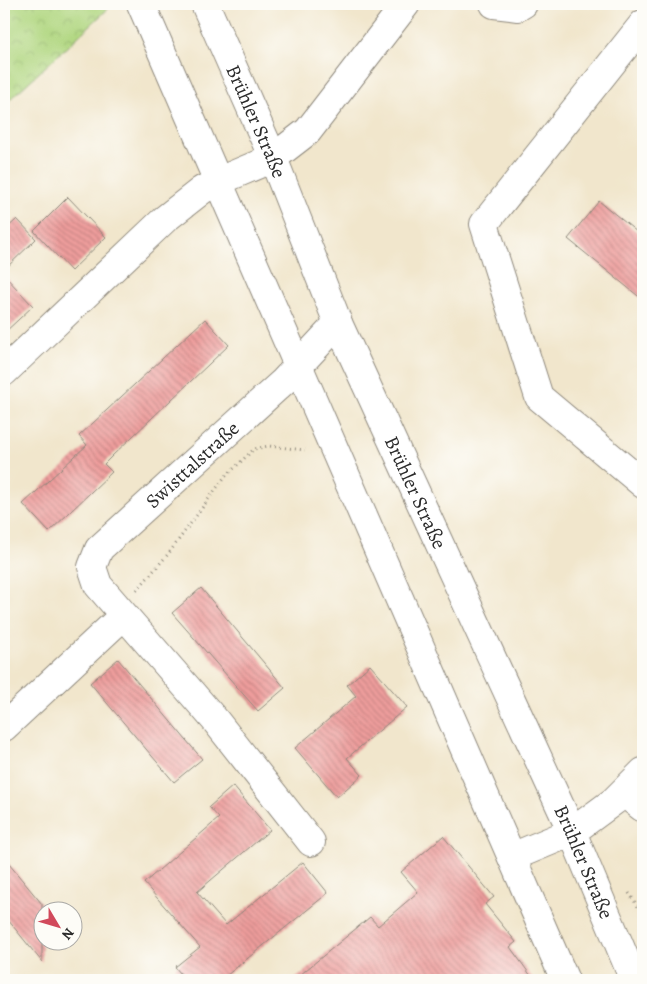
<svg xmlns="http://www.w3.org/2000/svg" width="647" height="984" font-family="Alegreya,serif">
<defs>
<pattern id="park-crowns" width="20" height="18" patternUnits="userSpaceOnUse" patternTransform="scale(1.25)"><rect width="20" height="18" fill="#b1d781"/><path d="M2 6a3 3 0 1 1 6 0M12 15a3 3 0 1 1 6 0" fill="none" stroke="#98b970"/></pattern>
<pattern id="building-back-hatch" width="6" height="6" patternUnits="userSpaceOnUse" patternTransform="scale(1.25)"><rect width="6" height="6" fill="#ee9d9c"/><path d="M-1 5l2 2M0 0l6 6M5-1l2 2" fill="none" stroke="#c1807f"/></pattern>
</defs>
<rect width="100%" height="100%" fill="#fdfcf7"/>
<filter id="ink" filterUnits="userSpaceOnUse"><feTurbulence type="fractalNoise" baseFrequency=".02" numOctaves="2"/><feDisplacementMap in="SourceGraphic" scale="10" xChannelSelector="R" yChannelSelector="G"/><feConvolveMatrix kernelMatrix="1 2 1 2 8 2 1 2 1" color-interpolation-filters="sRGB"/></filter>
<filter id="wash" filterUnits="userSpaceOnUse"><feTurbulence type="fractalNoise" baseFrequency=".0096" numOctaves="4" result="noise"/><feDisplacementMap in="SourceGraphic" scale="20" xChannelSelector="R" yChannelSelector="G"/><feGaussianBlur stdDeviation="1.12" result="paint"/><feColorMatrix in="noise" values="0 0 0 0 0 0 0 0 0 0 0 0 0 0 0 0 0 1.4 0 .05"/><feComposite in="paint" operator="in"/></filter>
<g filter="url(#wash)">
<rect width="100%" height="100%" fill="#f1e6cc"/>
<!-- park -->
<path fill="url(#park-crowns)" stroke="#6e8156" d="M4,4H108L109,8L4,105Z"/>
<g id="blocks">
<!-- building -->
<path fill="url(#building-back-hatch)" d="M68,197L106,237L71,271L34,231Z
M599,201L643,237V300L568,239Z
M17,219L36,239L4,270V231Z
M4,275L33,306L4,333Z
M205,319L229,345L113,455L104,464L112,472L49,532L23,504L87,445L79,436Z
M201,588L285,688L258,711L172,613Z
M118,659L202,759L174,782L90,683Z
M370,665L407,707L347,758L362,775L337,797L295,748L356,696L347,685Z
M233,786L270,830L197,892L226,925L303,862L328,893L221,980H186L175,967L200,947L144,883L219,818L209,807Z
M443,836L494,897L485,904L516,942L510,947L534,980H294L370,917L378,926L418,892L401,872Z
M4,858L42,904V962L4,915Z"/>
</g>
</g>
<g filter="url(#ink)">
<use href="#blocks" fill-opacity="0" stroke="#8e887c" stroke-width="1"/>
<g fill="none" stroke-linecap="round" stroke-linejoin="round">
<defs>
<g id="minor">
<path d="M494,4L518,7L523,4"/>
<path d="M643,24L484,224L539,397L643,484"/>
<path d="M273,158L308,131L406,4"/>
<path d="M4,372L165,219L202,190L219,181"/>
<path d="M4,727L123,616"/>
<path d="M624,793L643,808"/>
<path id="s1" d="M311,842L215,720L98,585L92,567L99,549L284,381L338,323"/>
<path d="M512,857L572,832L614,801L643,772"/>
</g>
<g id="major">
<path d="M141,4L565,980"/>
<path id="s2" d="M205,4L273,158L338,323L572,832L634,980"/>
<path d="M219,181L273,158"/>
</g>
</defs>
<!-- minor casing -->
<use href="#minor" stroke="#8e887c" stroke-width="30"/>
<!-- major casing -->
<use href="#major" stroke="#8e887c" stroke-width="30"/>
<!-- path -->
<path stroke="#8e887c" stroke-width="3" stroke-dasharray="1 4" stroke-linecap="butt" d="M137,590L169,553L224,478L254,449L269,446L305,450
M629,893L643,914"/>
<!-- minor -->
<use href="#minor" stroke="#fff" stroke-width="28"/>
<!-- major -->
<use href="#major" stroke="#fff" stroke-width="28"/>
</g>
</g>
<g text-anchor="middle" stroke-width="4" stroke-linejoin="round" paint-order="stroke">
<!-- street labels -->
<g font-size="20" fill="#2b2b2b" stroke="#fdfcf7">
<text dy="7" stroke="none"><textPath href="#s2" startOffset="128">Brühler Straße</textPath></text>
<text dy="7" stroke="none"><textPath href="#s1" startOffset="498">Swisttalstraße</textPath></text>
<text dy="7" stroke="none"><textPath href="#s2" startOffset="532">Brühler Straße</textPath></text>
<text dy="7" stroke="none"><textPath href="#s2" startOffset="938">Brühler Straße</textPath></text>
</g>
</g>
<!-- margin -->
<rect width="647" height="984" fill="none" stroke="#fdfcf7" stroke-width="20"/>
<!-- north arrow -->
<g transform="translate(58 926) rotate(128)"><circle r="24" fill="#fdfcf7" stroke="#a9a8a5"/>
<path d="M0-4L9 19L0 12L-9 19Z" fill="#d1495b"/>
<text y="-8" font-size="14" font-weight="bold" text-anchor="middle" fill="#2b2b2b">N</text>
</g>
</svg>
